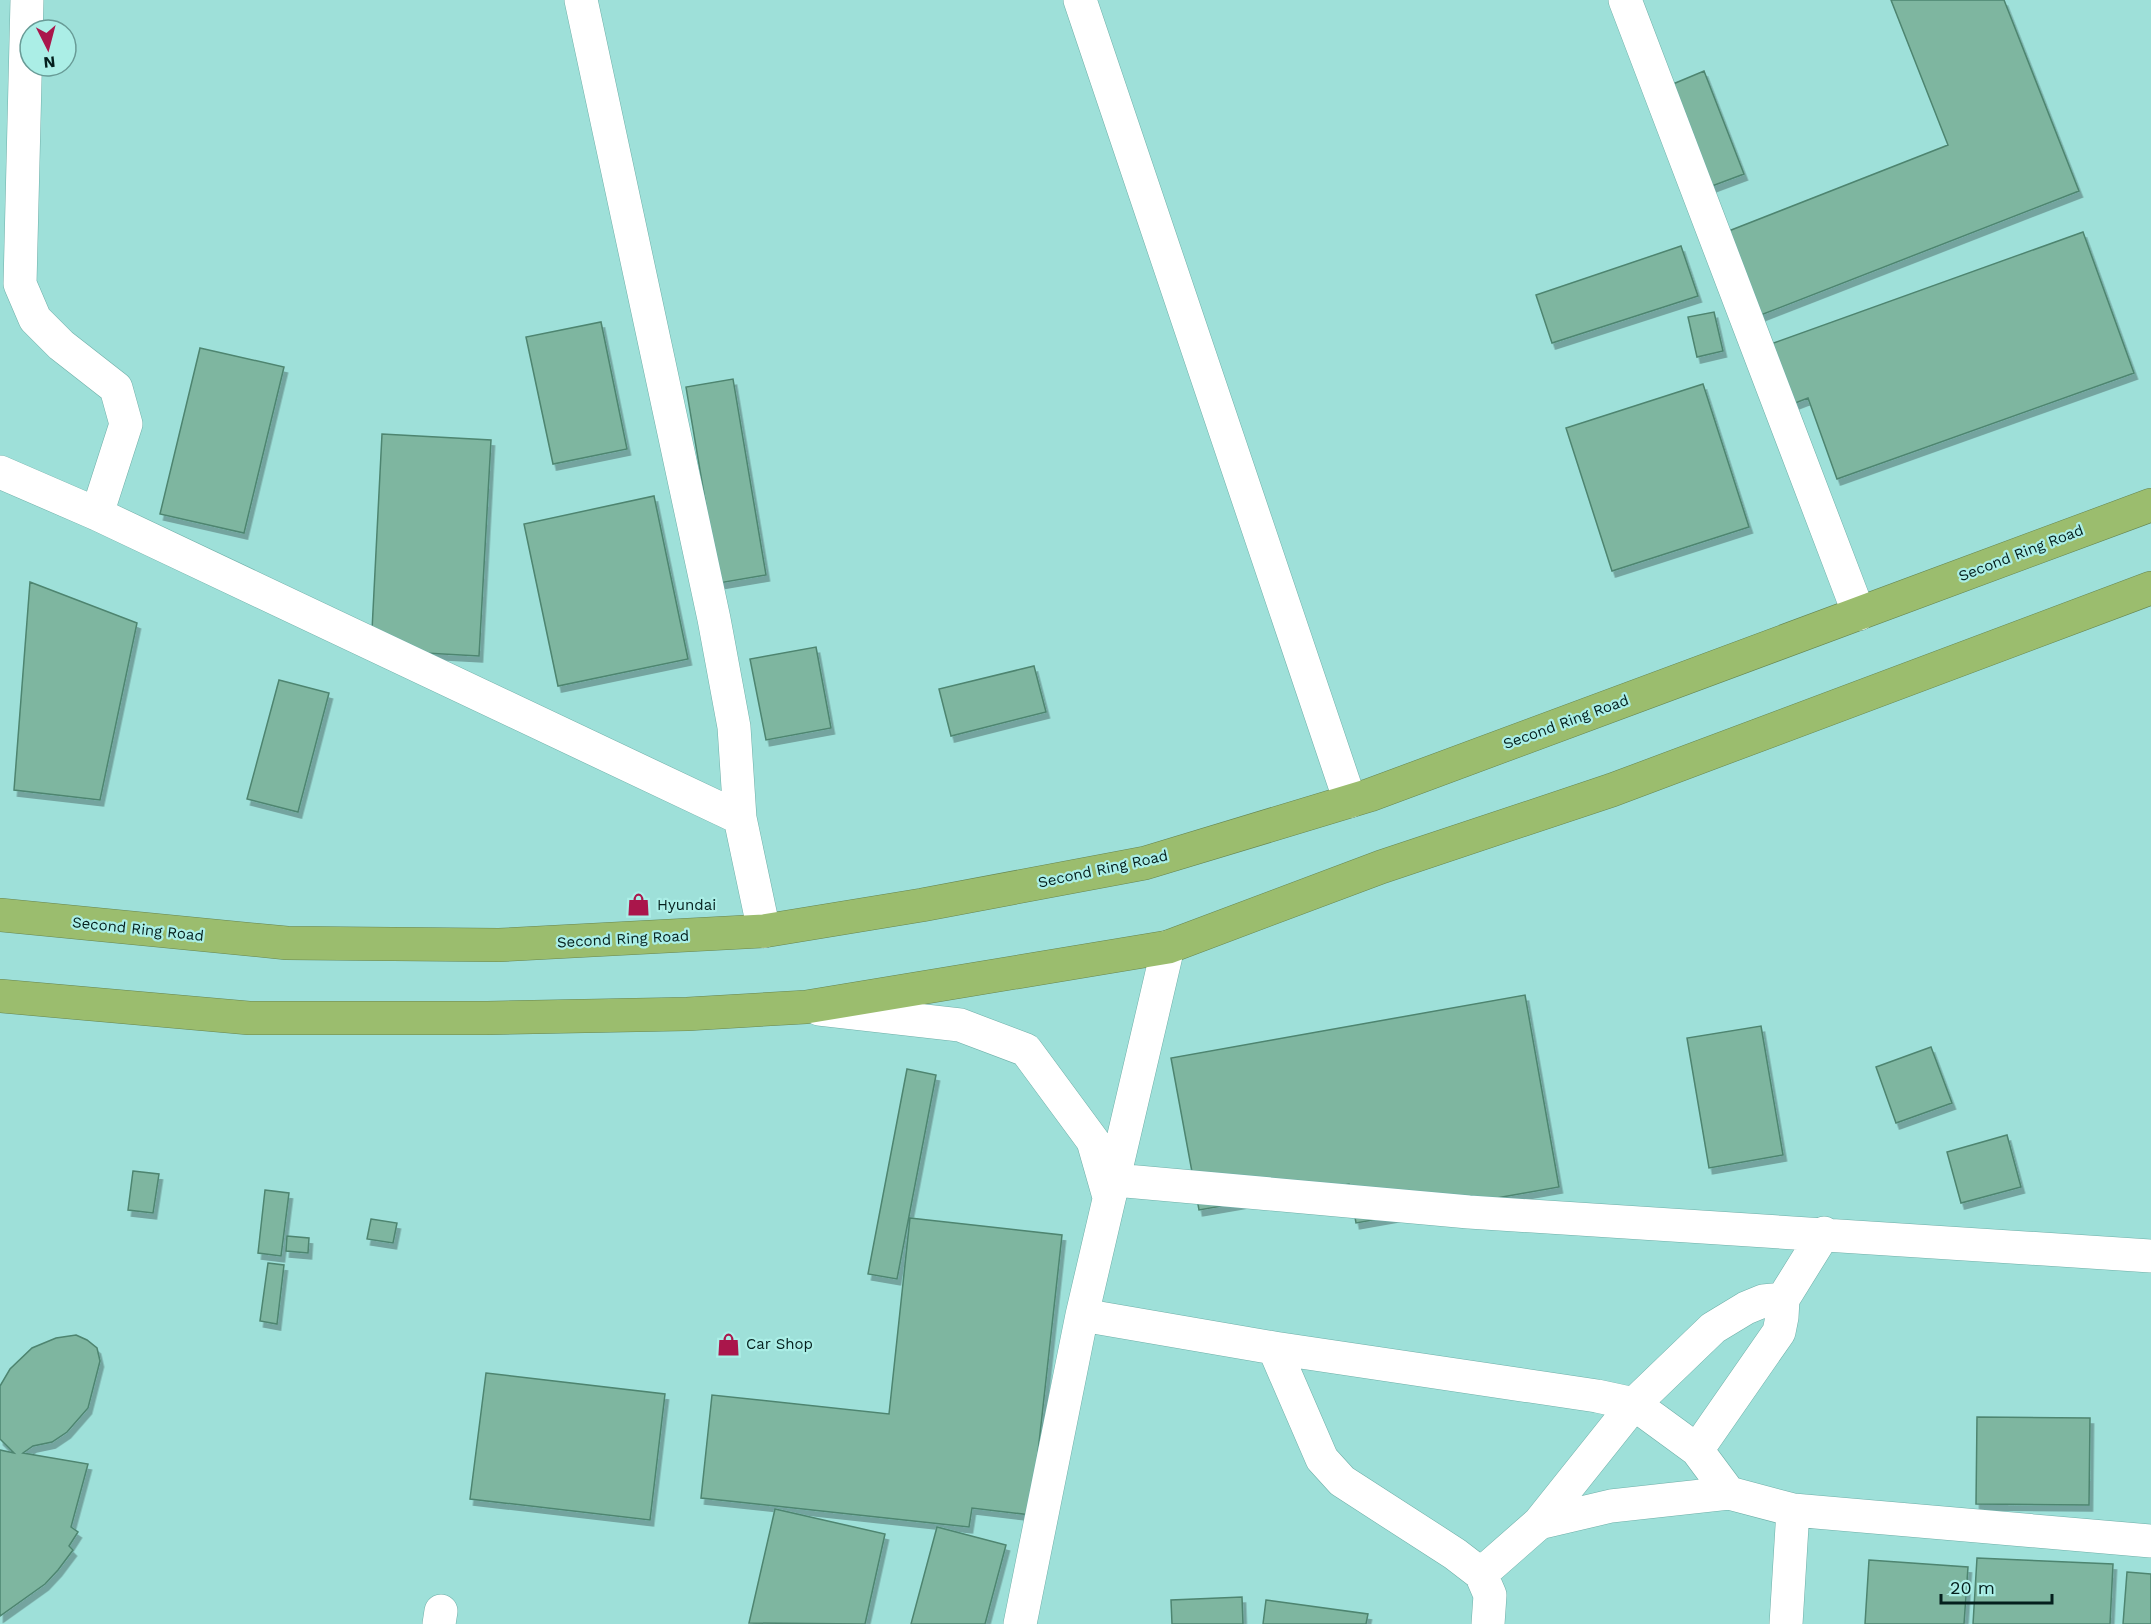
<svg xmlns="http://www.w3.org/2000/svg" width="2151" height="1624" font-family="'Work Sans',sans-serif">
<defs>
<filter id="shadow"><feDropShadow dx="3.5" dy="6" stdDeviation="0" flood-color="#0004"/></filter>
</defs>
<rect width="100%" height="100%" fill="#9ee0d9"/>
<!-- building -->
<path fill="#7eb6a0" stroke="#4e8570" stroke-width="1.5" filter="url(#shadow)" d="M1891,0H2004L2079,191L1753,318L1721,234L1948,145Z
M1704,71L1744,174L1712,186L1673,84Z
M2083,232L2134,373L1837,479L1808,398L1790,405L1768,345Z
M1681,246L1698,296L1552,343L1536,295Z
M1714,312L1723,351L1697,357L1688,317Z
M601,322L627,449L553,464L526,337Z
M200,348L284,367L244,533L160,514Z
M733,379L766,575L719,583L686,387Z
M1703,384L1749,527L1612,571L1566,428Z
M382,434L491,440L479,656L371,650Z
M654,496L688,659L558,686L524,524Z
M30,582L137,623L100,800L14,790Z
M816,647L831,728L766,740L750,659Z
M1034,666L1046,712L951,736L939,689Z
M279,680L329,693L298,812L247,799Z
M1525,995L1559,1187L1356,1223L1349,1184L1199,1210L1171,1058Z
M1761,1026L1783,1155L1709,1168L1687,1038Z
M1931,1047L1952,1103L1896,1123L1876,1067Z
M907,1069L936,1075L897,1279L868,1274Z
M2007,1135L2021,1187L1961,1203L1947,1152Z
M133,1171L159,1174L153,1213L128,1210Z
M265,1190L289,1193L281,1256L258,1253Z
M910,1218L1062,1235L1031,1515L972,1508L969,1527L701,1498L712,1395L889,1414Z
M371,1219L397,1223L393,1243L367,1239Z
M287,1236L309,1238L308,1253L286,1251Z
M268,1263L284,1265L277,1324L260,1321Z
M76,1335L87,1340L97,1348L100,1361L88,1408L67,1432L52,1442L33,1446L23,1453L88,1464L71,1527L78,1532L69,1546L73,1550L58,1570L45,1584L0,1616V1450L14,1453L0,1439V1386L10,1369L32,1348L56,1338Z
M486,1373L665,1394L650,1520L470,1499Z
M1977,1417L2090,1418L2089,1505L1976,1504Z
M775,1509L885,1534L865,1624L749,1623Z
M937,1527L1006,1545L985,1624H911Z
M1977,1558L2113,1564L2110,1624H1973Z
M1869,1560L1968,1567L1964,1624H1865Z
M2127,1572L2151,1574V1624H2123Z
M1242,1597L1243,1624H1172L1171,1600Z
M1266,1600L1368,1614L1366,1624H1263Z"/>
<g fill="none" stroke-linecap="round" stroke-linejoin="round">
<defs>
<path id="minor" d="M27,0L20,284L35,319L61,345L116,388L126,424L97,514
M581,0L714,619L734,727L740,818
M1080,0L1350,801
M1625,0L1859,614
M0,472L97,514L740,818L764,931
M819,1009L960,1025L1026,1050L1093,1141L1109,1197
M1115,1180L1469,1212L2151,1256
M1082,1315L1274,1348L1597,1396L1634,1404L1656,1420L1697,1450L1729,1493
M1274,1348L1322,1459L1342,1481L1455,1554L1481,1574L1490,1595L1488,1624
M1697,1450L1779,1332L1782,1317L1783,1299L1824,1233
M1539,1523L1611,1506L1729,1493L1793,1510L2151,1541
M1481,1574L1539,1523L1634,1404L1713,1328L1746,1308L1763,1301L1783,1299
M439,1624L441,1611
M1020,1624L1082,1315L1168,947
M1786,1624L1793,1510"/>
<path id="highway" d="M0,915L287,943L499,945L764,931L922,905L1145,863L1370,795L2151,505
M0,996L249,1018H487L687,1014L806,1007L1168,947L1381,867L1612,790L2151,588"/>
</defs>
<!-- minor casing -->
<use href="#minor" stroke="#6eafa8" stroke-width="34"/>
<!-- highway casing -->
<use href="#highway" stroke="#668652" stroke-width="34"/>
<!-- minor -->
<use href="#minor" stroke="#fff" stroke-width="33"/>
<!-- highway -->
<use href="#highway" stroke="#9bbd6e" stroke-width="33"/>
</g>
<!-- icons -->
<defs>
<symbol id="shop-bare" viewBox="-9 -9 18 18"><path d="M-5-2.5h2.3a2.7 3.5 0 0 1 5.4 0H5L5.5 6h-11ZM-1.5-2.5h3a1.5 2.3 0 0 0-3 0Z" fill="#aa164b" stroke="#abeee6" stroke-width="2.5" paint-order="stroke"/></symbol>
</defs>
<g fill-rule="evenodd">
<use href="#shop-bare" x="622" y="888" width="33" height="33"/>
<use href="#shop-bare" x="712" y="1328" width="33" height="33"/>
</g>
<g text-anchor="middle" stroke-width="4.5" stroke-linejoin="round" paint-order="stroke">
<!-- street labels -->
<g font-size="15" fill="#041f1d" stroke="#abeee6">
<text transform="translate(2021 553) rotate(-21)" y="5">Second Ring Road</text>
<text transform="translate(1566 722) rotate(-20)" y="5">Second Ring Road</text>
<text transform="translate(1103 869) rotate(-12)" y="5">Second Ring Road</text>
<text transform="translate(138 929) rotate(6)" y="5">Second Ring Road</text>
<text transform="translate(623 939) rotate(-3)" y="5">Second Ring Road</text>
</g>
<!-- poi labels -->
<g font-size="15" fill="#041f1d" stroke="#abeee6" text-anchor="start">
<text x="657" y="910">Hyundai</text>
<text x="746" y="1349">Car Shop</text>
</g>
</g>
<!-- north arrow -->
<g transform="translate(48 48) rotate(174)"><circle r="28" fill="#abeee6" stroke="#689b96" stroke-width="1.5"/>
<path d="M0-4.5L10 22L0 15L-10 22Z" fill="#aa164b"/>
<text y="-9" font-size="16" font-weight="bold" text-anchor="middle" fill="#041f1d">N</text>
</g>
<!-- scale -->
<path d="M1941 1594v9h111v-9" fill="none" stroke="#041f1d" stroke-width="3"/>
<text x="1950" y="1594" font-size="18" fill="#041f1d" stroke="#abeee6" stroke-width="4.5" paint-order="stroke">20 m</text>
</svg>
